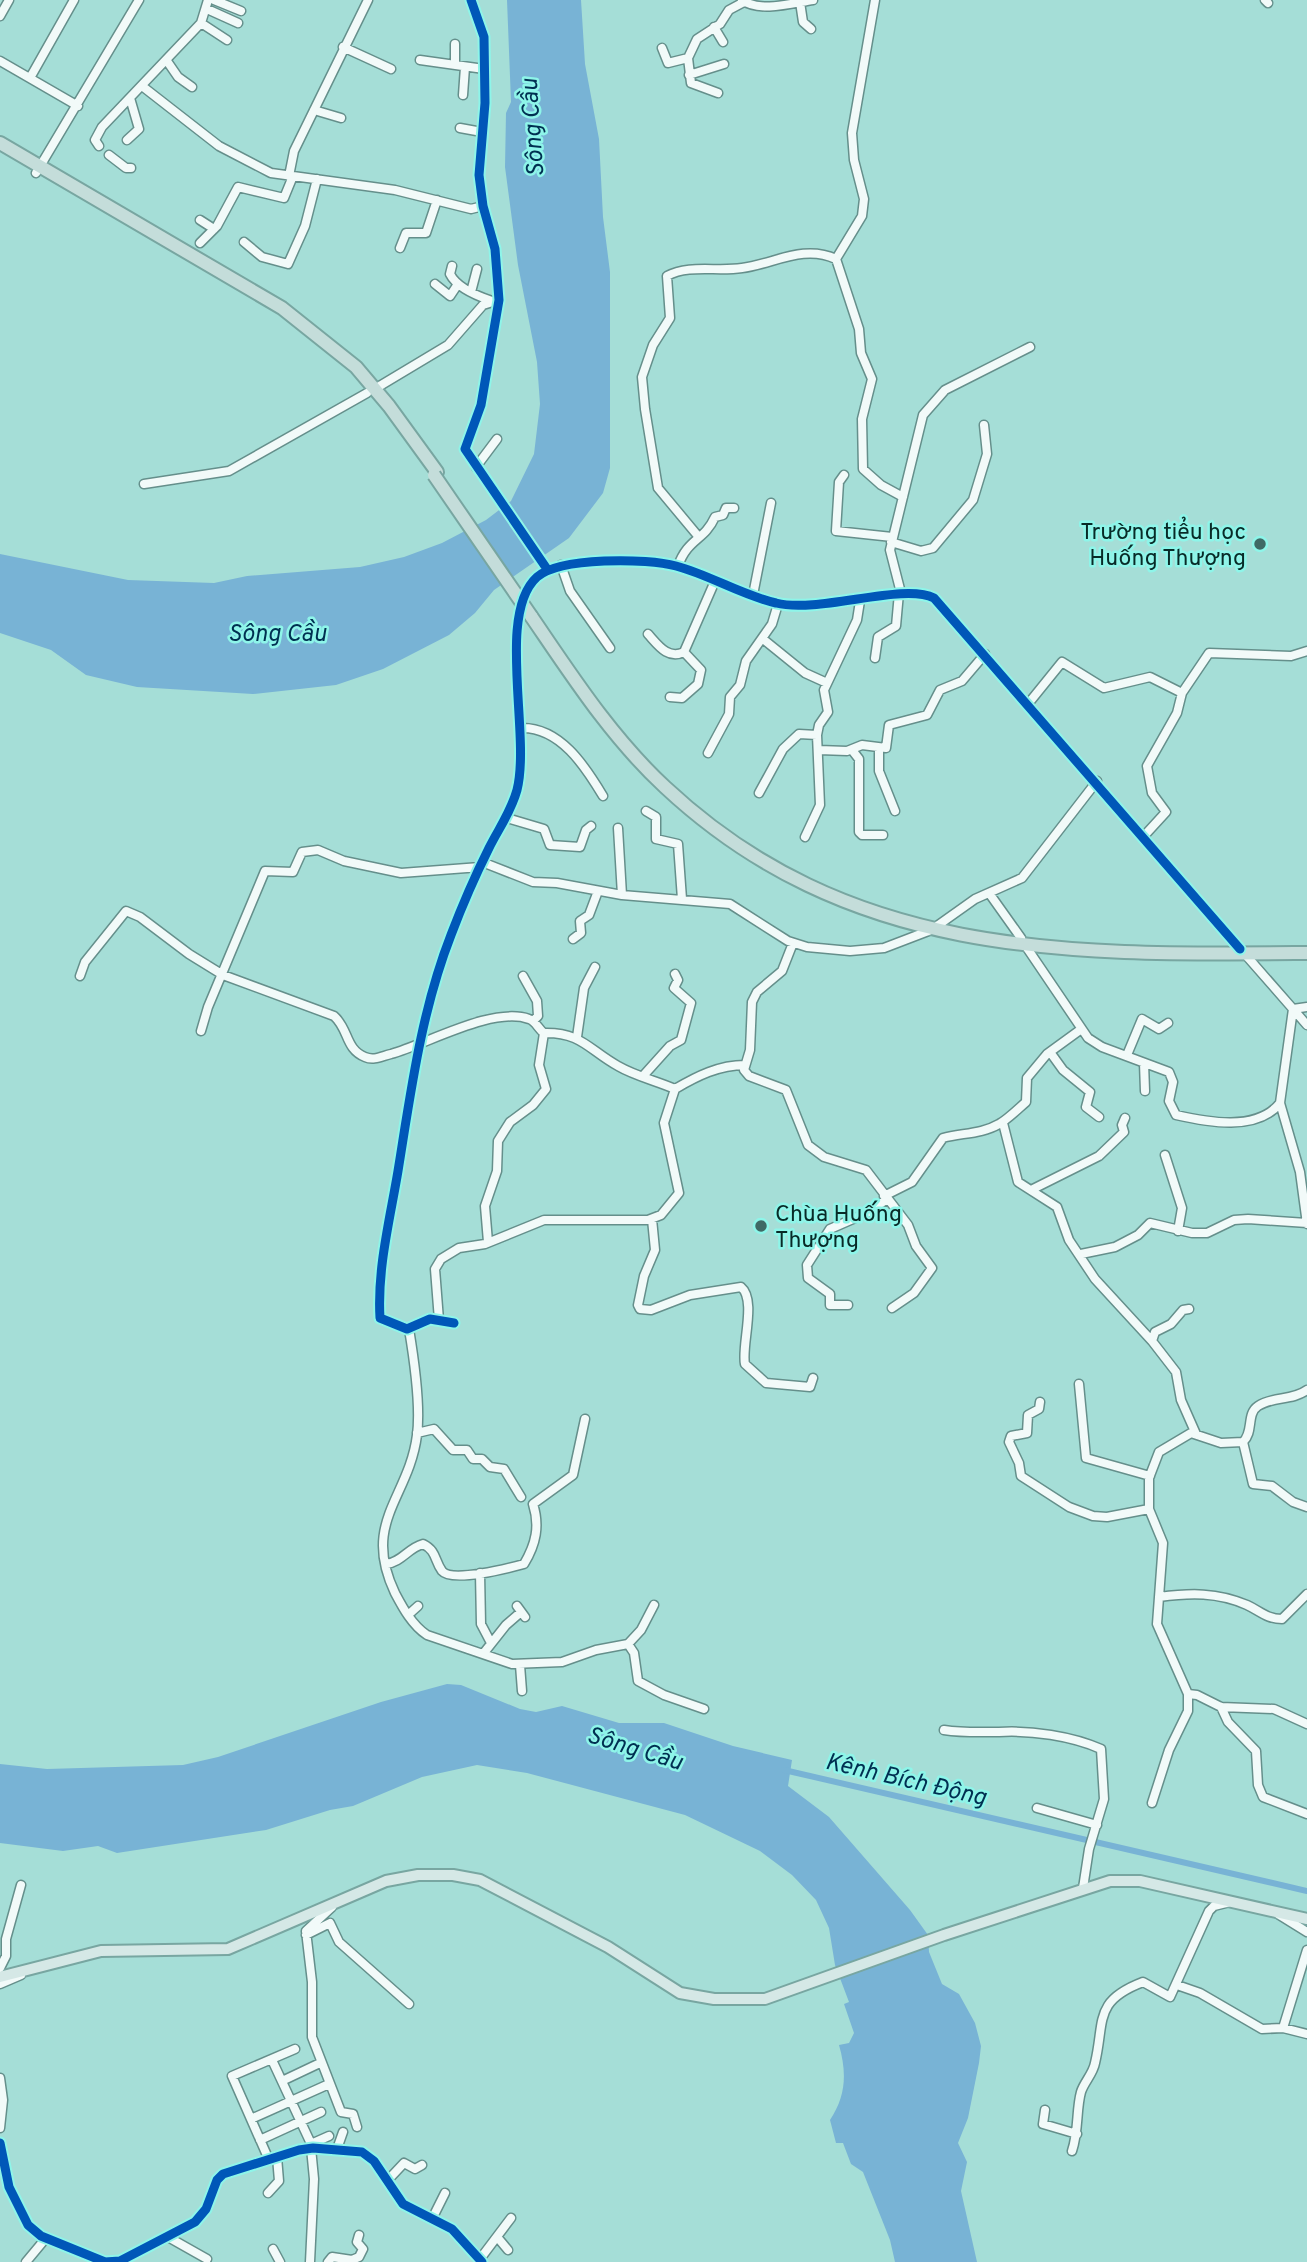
<svg xmlns="http://www.w3.org/2000/svg" width="1307" height="2262" font-family="Overpass,sans-serif">
<rect width="100%" height="100%" fill="#a5ded7"/>
<!-- water -->
<path fill="#78b3d5" d="M507,0H581L585,64L599,139L603,217L610,272V468L603,493L569,538L494,590L475,613L449,635L383,669L336,685L253,694L137,687L86,675L51,650L0,633V554L128,580L214,583L247,576L360,567L404,557L442,543L486,520L511,501L534,454L540,404L537,362L518,265L505,167L506,113L511,102Z
M447,1684L461,1685L520,1709L536,1712L562,1706L619,1723H664L733,1746L792,1760L788,1786L829,1817L910,1910L928,1935L929,1952L942,1984L959,1994L975,2023L981,2046L979,2063L968,2118L958,2143L967,2162L961,2191L977,2262H895L890,2240L863,2172L851,2164L843,2143H836L830,2120C846,2096 847,2073 839,2045L849,2043L854,2033L844,2004L849,2002L835,1965L829,1928L816,1900L792,1875L760,1851L685,1815L527,1773L477,1765L422,1777L353,1806L330,1810L266,1830L117,1853L98,1846L63,1851L0,1843V1764L47,1769L183,1765L218,1757L381,1702Z"/>
<g fill="none" stroke-linecap="round" stroke-linejoin="round">
<!-- canal -->
<path stroke="#78b3d5" stroke-width="6" d="M784,1770L1307,1891"/>
<defs>
<path id="minor" d="M214,0L241,11
M471,0L484,37L485,103L479,175L483,206L495,249L499,300L481,405L465,449L547,569
M742,0C760,13 793,3 813,0
M875,0L852,133L854,160L864,199L862,216L836,259L859,329L861,353L872,379L862,419L863,469L881,485L903,497
M1265,0L1268,3
M800,2L803,22L811,29
M207,9L238,23
M0,16L9,0
M201,23L227,40
M714,27L723,42
M343,47L391,69
M662,48L668,63L688,58
M420,60L484,69
M0,61L78,106
M167,61L178,77L192,87
M455,65V44
M689,75L724,64
M30,78L74,0
M142,86L219,146L271,173L395,190L471,209L483,206
M718,93L691,83L688,58L697,39L720,24L729,10L744,2
M463,95L465,67
M314,110L341,118
M460,128L482,132
M127,140L139,129L130,98
M99,146L95,140L102,127L201,23L208,0
M109,155L126,168H131
M36,173L139,0
M289,176L294,151L368,0
M200,220L214,229
M244,242L262,257L288,264L305,226L317,179
M200,243L217,226L238,187L284,198L293,176
M400,248L406,233H426L437,200
M452,266L450,274C457,288 477,296 492,301
M435,284L450,296L458,284
M471,292L477,269
M378,387L448,345L483,305L499,300
M476,467L497,439
M844,475L839,482L836,531L892,537
M144,484L229,471L367,393
M698,536L658,488L645,409L642,377L653,345L670,318L667,276C689,264 717,272 742,268C774,264 803,244 836,259
M891,542L921,551L933,548L973,500L987,454L984,425
M561,565L570,591L610,648
M678,566C688,538 704,541 715,517L723,515L726,508H734
M901,593L890,550L923,415L945,390L1030,347
M753,595L771,503
M648,634C658,645 668,660 684,652L715,581
M763,639L805,673L827,683
M875,658L878,637L896,626L899,593
M670,697L682,698L698,684L701,670L684,652
M1028,704L1062,662L1104,688L1150,677L1182,693
M521,728C560,727 585,766 603,796
M879,748V771L895,811
M819,750L847,751L862,745L886,748L889,725L927,715L940,690L962,681L985,654
M852,750L859,759V832L862,835H883
M708,753L729,714L730,697L740,685L746,661L772,624L778,604
M759,793L783,749L799,734L817,735
M646,811L656,817V839L678,844L682,899
M507,818L544,829L550,845L580,847L586,830L591,826
M618,828L622,895
M1144,836L1166,812L1152,793L1147,766L1177,713L1182,693L1209,653L1291,656L1307,651
M805,837L820,805L817,735L819,725L828,712L824,690L857,620L860,601
M482,862L533,882L557,883L622,895L730,904L788,941L807,947L850,951L884,948L931,930
M989,893L1021,938
M937,926L975,899L1022,878L1097,781
M573,939L581,933L580,921L589,915L598,891
M793,943L782,971L757,992L752,1002L750,1050L744,1070L749,1076L786,1090L808,1145L824,1157L866,1170L908,1225L916,1246L932,1268L914,1293L892,1308
M1025,945L1088,1038L1102,1047L1169,1072L1173,1082L1169,1101L1176,1115C1207,1122 1257,1132 1280,1103
M1244,953L1293,1009L1307,1007
M80,976L85,962L126,911L140,917L189,954L223,975L334,1016C349,1029 345,1049 365,1057C374,1061 382,1056 391,1054C427,1044 493,1006 529,1019C536,1021 538,1029 544,1033C581,1032 589,1050 618,1066C635,1076 657,1081 675,1089
M523,976L537,1001L538,1016L533,1021
M1293,1009L1280,1103L1300,1172L1307,1224
M1293,1009L1307,1025
M201,1031L208,1007L265,871L293,872L302,852L318,850L344,861L401,873L480,867
M577,1037L584,988L595,967
M1050,1052L1063,1070L1090,1092L1086,1107L1099,1117
M1127,1055L1142,1019L1159,1029L1168,1023
M1144,1063L1145,1091
M643,1076L670,1046L681,1040L691,1003L674,988L678,980L675,974
M1003,1123L1018,1182L1057,1207L1069,1240L1095,1279L1152,1341
M1165,1155L1182,1208L1178,1231
M1033,1189L1099,1156L1124,1132L1122,1125L1125,1118
M884,1196L912,1182L943,1138C961,1133 982,1134 999,1124C1007,1120 1018,1109 1026,1102L1027,1078L1047,1054L1080,1030
M652,1219L655,1250L644,1276L638,1305L640,1309L651,1310L690,1295L741,1287C757,1300 741,1346 745,1364L766,1383L810,1387L813,1378
M488,1242L485,1206L497,1171L498,1141L510,1122L533,1105L546,1089L539,1065L544,1033
M1081,1254L1115,1247L1138,1235L1150,1223L1192,1233H1207L1234,1220L1248,1219L1307,1223
M848,1305H830V1294L808,1278L807,1265L830,1229L869,1212L887,1199
M1189,1309L1183,1310L1171,1324L1155,1332L1152,1341L1176,1372L1181,1400L1196,1434
M439,1320L435,1269L441,1259L459,1248L485,1244L544,1220H648L661,1215L679,1193L664,1123L675,1089C697,1076 719,1065 745,1065
M454,1323L430,1319L407,1329L380,1318C377,1269 390,1219 398,1171C411,1091 421,1012 451,935C462,906 475,876 489,848C499,828 511,812 517,790C531,735 496,614 537,577C560,557 647,558 676,566C710,575 741,595 776,603C819,614 903,582 934,598L1240,949
M409,1329C414,1359 421,1405 417,1435C409,1498 361,1522 395,1593C403,1608 412,1625 427,1635L512,1664L562,1662L596,1650L628,1644L641,1630L654,1605
M1079,1384L1086,1458L1150,1476
M1040,1402L1039,1409L1028,1415L1027,1433L1011,1436L1009,1442L1019,1463L1021,1476L1069,1507L1093,1516L1107,1517L1149,1509
M417,1433L434,1429L453,1450H467L473,1459H482L490,1467L504,1469L521,1497
M1243,1442L1253,1484L1272,1486L1293,1502L1307,1507
M386,1564C402,1562 408,1548 423,1544C437,1551 434,1560 442,1571C452,1583 509,1568 524,1564C536,1544 540,1526 533,1504L573,1475L585,1419
M480,1573L481,1624L491,1643
M1159,1597C1190,1593 1217,1592 1247,1605C1260,1611 1267,1619 1282,1619L1307,1594
M517,1606L525,1617
M408,1615L418,1606
M628,1644L634,1653L638,1681L664,1695L704,1709
M483,1654L506,1625L521,1612
M520,1665L522,1691
M1188,1694L1197,1695L1221,1707L1274,1709L1307,1724
M1221,1707L1228,1722L1256,1751L1258,1785L1263,1797L1307,1814
M944,1730C963,1733 979,1732 999,1732C1030,1730 1072,1736 1101,1749L1104,1799L1089,1849L1083,1888
M1152,1803L1169,1750L1188,1711V1694L1157,1624L1163,1543L1149,1509V1478L1159,1452L1191,1433L1221,1443L1243,1442C1254,1432 1246,1414 1258,1406C1273,1396 1292,1401 1307,1390
M1037,1808L1097,1825
M332,1907L306,1931L312,1982V2037L341,2112L353,2114L357,2127
M1278,1914L1307,1932
M306,1935L330,1923L339,1942L409,2004
M0,1968L6,1956V1939L21,1885
M0,1984L21,1975
M1177,1985L1200,1993L1262,2029L1283,2028L1307,2034
M1283,2028L1307,1950
M272,2060L313,2148
M0,2078L3,2100L0,2128
M282,2081L320,2063
M1045,2110L1043,2124L1077,2134
M251,2119L329,2084
M260,2140L321,2112
M0,2143L9,2187L28,2225L41,2236L105,2262L120,2261L195,2222L206,2209L217,2180L223,2174L299,2150L313,2148L362,2152L374,2161L403,2204L452,2229L482,2262
M311,2144L329,2136
M337,2149L343,2132
M1072,2151C1079,2130 1076,2110 1081,2092C1084,2082 1093,2074 1095,2063C1105,2021 1093,2001 1143,1982L1170,1997L1209,1911L1214,1906L1230,1902
M269,2160L232,2076L295,2049
M387,2181L404,2163L415,2169L422,2165
M268,2193L279,2181L277,2157
M432,2219L445,2193
M168,2237L207,2259
M498,2238L508,2250
M273,2249L280,2262
M480,2259L511,2218
M26,2262L46,2238
M310,2262L314,2179L311,2148
M328,2262L332,2257L352,2260L359,2257L363,2249L357,2242L359,2235"/>
<path id="major" d="M0,1977L101,1951L228,1949L386,1881L418,1875H453L480,1880L608,1947L680,1993L714,1999H765L944,1935L1110,1881H1140L1307,1919"/>
<path id="highway" d="M0,143L282,308L356,367L389,406L437,472
M531,616C572,676 611,737 665,787C850,960 1071,955 1307,953"/>
</defs>
<!-- minor casing -->
<use href="#minor" stroke="#658f8b" stroke-width="11"/>
<!-- major casing -->
<use href="#major" stroke="#78a6a1" stroke-width="14"/>
<!-- highway casing -->
<use href="#highway" stroke="#78a6a1" stroke-width="16"/>
<!-- minor -->
<use href="#minor" stroke="#f2faf9" stroke-width="8"/>
<!-- major -->
<use href="#major" stroke="#d5e8e6" stroke-width="10"/>
<!-- highway -->
<use href="#highway" stroke="#c4ddda" stroke-width="12"/>
<defs>
<path id="highway-bridge" d="M434,475L531,616"/>
</defs>
<!-- highway-bridge casing -->
<use href="#highway-bridge" stroke="#78a6a1" stroke-width="16" stroke-linecap="butt"/>
<!-- highway-bridge -->
<use href="#highway-bridge" stroke="#c4ddda" stroke-width="12"/>
<defs>
<path id="cycleway" d="M471,0L484,37L485,103L479,175L483,206L495,249L499,300L481,405L465,449L547,569
M454,1323L430,1319L407,1329L380,1318C377,1269 390,1219 398,1171C411,1091 421,1012 451,935C462,906 475,876 489,848C499,828 511,812 517,790C531,735 496,614 537,577C560,557 647,558 676,566C710,575 741,595 776,603C819,614 903,582 934,598L1240,949
M0,2143L9,2187L28,2225L41,2236L105,2262L120,2261L195,2222L206,2209L217,2180L223,2174L299,2150L313,2148L362,2152L374,2161L403,2204L452,2229L482,2262"/>
</defs>
<!-- cycleway casing -->
<use href="#cycleway" stroke="#8ef5e9" stroke-width="13"/>
<!-- cycleway -->
<use href="#cycleway" stroke="#0057b8" stroke-width="9"/>
</g>
<!-- markers -->
<g fill="#3f6965" stroke="#8ef5e9" stroke-width="2.5">
<circle cx="1260" cy="544" r="7"/>
<circle cx="761" cy="1226" r="7"/>
</g>
<g text-anchor="middle" stroke-width="5" stroke-linejoin="round" paint-order="stroke">
<!-- poi labels -->
<g font-size="23" fill="#082a27" stroke="#8ef5e9" text-anchor="end">
<text x="1246" y="539">Trường tiểu học<tspan x="1246" dy="26">Huống Thượng</tspan></text>
<text x="775" y="1221" text-anchor="start">Chùa Huống<tspan x="775" dy="26">Thượng</tspan></text>
</g>
<!-- water labels -->
<g font-size="24" font-style="italic" fill="#002f51" stroke="#8ef5e9">
<text transform="translate(532 128) rotate(-94)" y="8">Sông Cầu</text>
<text x="277" y="641">Sông Cầu</text>
<text transform="translate(635 1748) rotate(17)" y="8">Sông Cầu</text>
<text transform="translate(906 1779) rotate(13)" y="8">Kênh Bích Động</text>
</g>
</g>
</svg>
